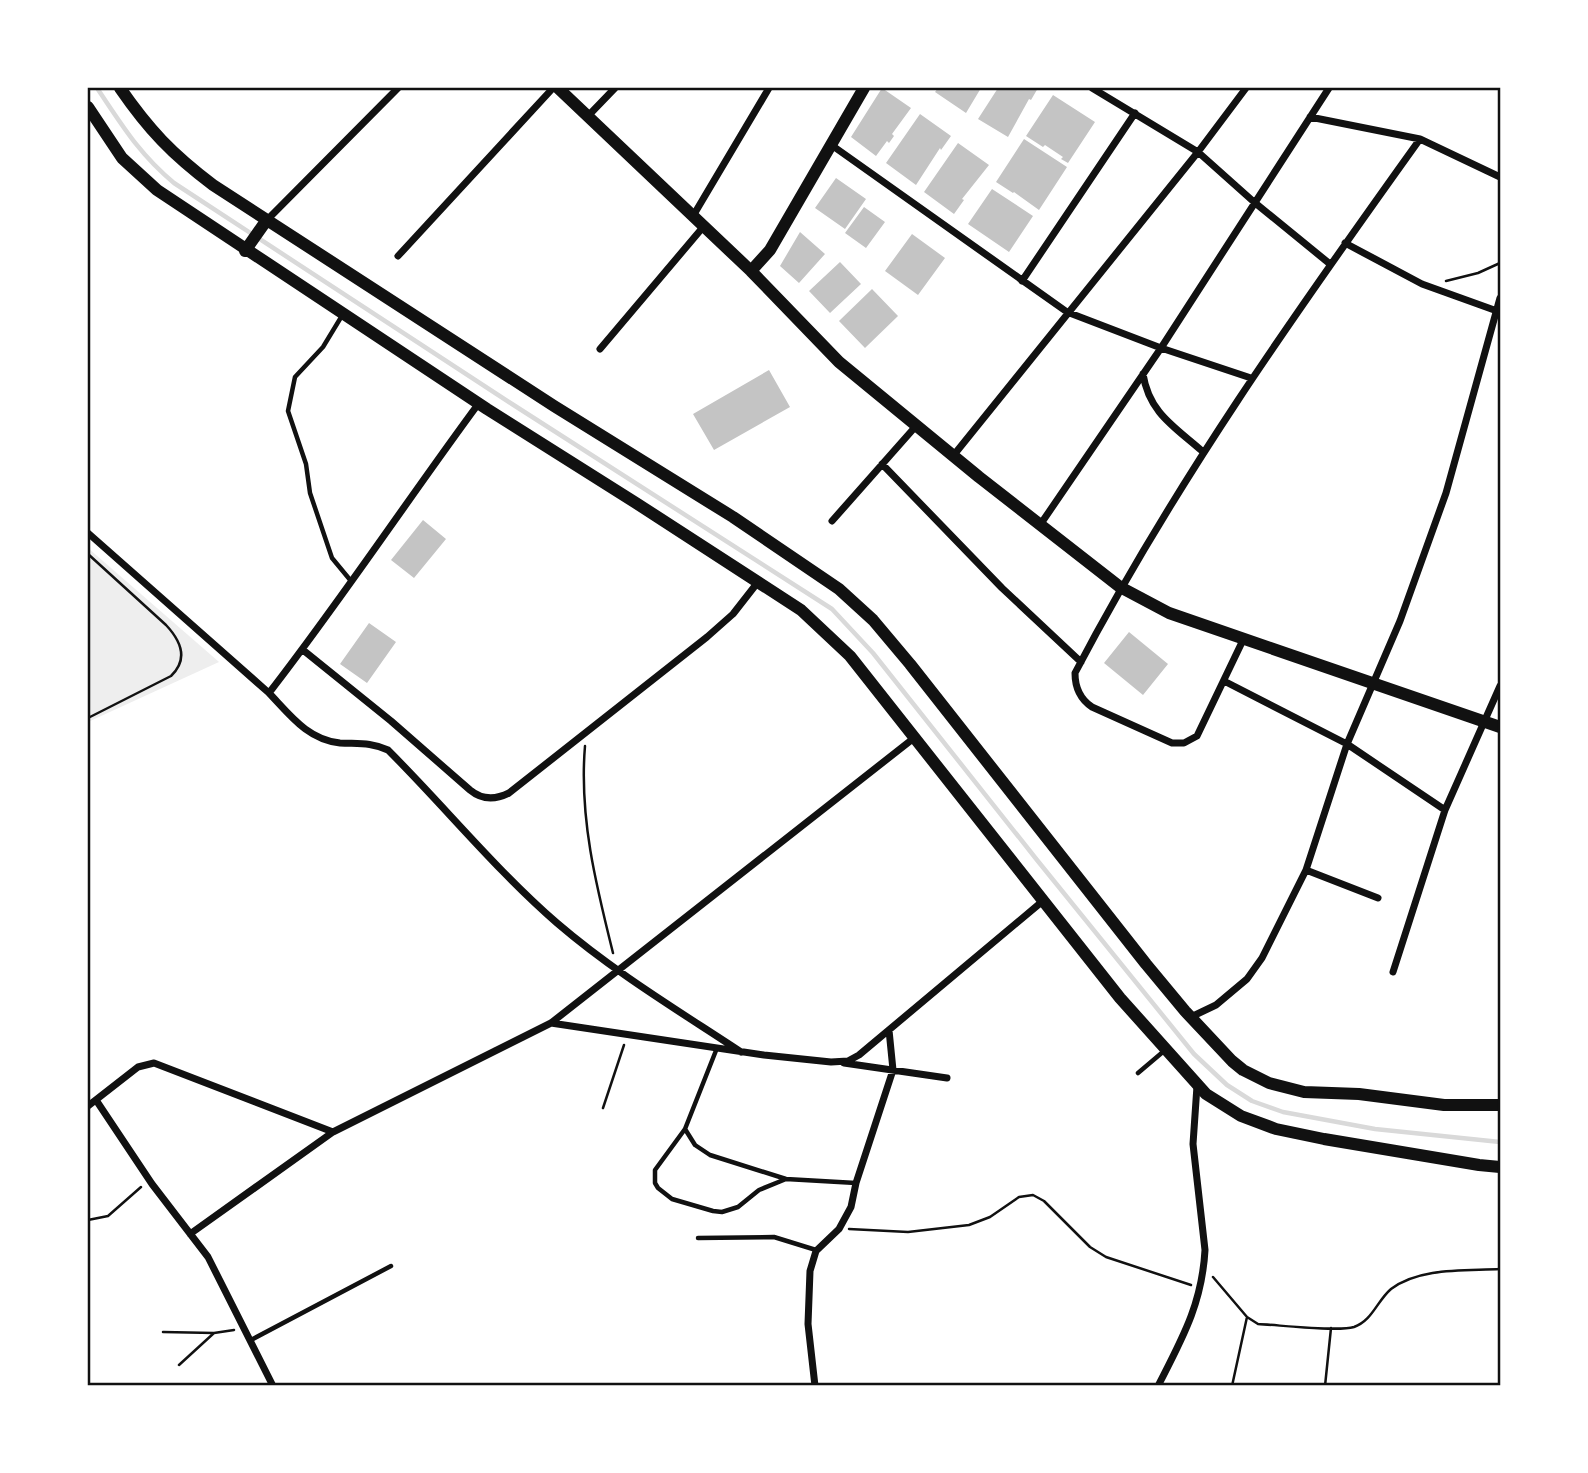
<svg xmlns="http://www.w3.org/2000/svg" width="1588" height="1473" font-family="Helvetica,sans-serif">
<rect width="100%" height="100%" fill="#fff"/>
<!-- green -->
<path fill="#eee" d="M88,548L219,662L88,722Z"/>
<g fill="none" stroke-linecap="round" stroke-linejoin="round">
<!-- stream -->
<path stroke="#d9d9d9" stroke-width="4.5" d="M97,88C122,125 139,154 174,183L512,404L832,609L873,653L1037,860L1194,1054L1227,1085L1252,1101L1283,1112L1375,1129L1500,1142"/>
</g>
<!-- building -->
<path fill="#c4c4c4" d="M882,88L911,108L892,134L894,136L889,143L887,141L876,156L851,137Z
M938,88H981L966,113L935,92Z
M998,88H1038L1031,100L1029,99L1008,137L978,119Z
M1053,95L1095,122L1068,163L1061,159L1063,157L1045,145L1043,147L1026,136Z
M920,114L951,136L941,150L940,148L916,185L886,163Z
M1024,139L1067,167L1039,210L1014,192L1013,193L996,182Z
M958,143L989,165L962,199L964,200L954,214L924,192Z
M836,178L866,199L845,229L815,208Z
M992,189L1033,216L1009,252L968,224Z
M864,207L885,222L866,248L845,233Z
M800,232L825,254L799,283L780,266Z
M912,234L945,258L918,295L885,271Z
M840,262L861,284L830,313L809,291Z
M872,289L898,316L865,348L839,321Z
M769,370L790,407L714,450L693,414Z
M423,520L446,539L414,578L391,560Z
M369,623L396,642L367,683L340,664Z
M1129,632L1168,664L1143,695L1104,663Z"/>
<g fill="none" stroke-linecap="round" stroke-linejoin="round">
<!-- path -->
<path stroke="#111" stroke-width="2.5" d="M1446,281L1478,273L1500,263
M88,554L166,625C181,641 189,659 171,676L88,718
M585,746C579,817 596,885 613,953
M603,1108L624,1045
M88,1220L108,1216L141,1187
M849,1229L908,1232L969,1225L990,1217L1019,1197L1033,1195L1044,1201L1090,1247L1106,1257L1191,1285
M1213,1277L1247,1317L1258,1324C1279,1325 1337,1332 1354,1327C1372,1321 1377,1301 1391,1289C1420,1267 1466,1271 1500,1269
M163,1332L214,1333L234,1330
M179,1365L214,1333
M1232,1386L1247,1317
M1325,1386L1331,1328"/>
<!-- service -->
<path stroke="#111" stroke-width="4.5" d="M343,314L323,347L295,377L288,411L306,464L310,493L332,558L351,581
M717,1048L685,1129L655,1170V1183L658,1188L672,1199L713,1211L722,1212L738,1207L759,1190L786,1179
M1138,1073L1164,1051
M685,1129L695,1145L710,1155L786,1179L856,1183
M698,1238L774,1237L816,1250
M251,1340L391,1266"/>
<!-- minor -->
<path stroke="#111" stroke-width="7" d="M1092,88L1198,152L1254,202L1330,264
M588,116L615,88
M1310,117L1420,139
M830,144L1067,312L1161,348L1251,378
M693,216L769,88
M266,221L398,88
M1345,243L1422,284L1497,311
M398,256L553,88
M1022,281L1135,113
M600,349L704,226
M1143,374C1149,413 1175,427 1202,451
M953,456L1198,152L1246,88
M882,464L1002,588L1081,662
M832,521L916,426
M1040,525L1161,348L1329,88
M88,533L269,693C342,599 408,499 479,403
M1244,638L1197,736L1184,743H1172L1092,707C1080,699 1075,688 1075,673C1174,484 1296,312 1420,139L1500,177
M303,650L391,721L470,790C482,800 495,800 509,793L707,637L733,614L758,582
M1224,681L1347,744L1445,810
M269,693C290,715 308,740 340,743C358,744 371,742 388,750C445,807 496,870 557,923C614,972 679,1011 741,1052
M1306,870L1378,898
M1393,972L1445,810L1500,686
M1191,1017L1216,1005L1247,979L1262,958L1306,870L1347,744L1400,621L1446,493L1500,298
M551,1023L764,1055L831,1062L848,1061L859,1055L1044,900
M844,1063L947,1078
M96,1100L152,1184L208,1257L273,1386
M88,1106L138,1067L154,1063L333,1132
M190,1234L333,1132L551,1023L914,738
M815,1386L808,1324L810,1271L816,1251L839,1229L851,1207L856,1183L893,1070L889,1030
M1158,1386C1182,1339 1202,1304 1205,1250L1193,1144L1197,1086"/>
<!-- tertiary -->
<path stroke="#111" stroke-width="12" d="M120,88C149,130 172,154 213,185L554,406L733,517L839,589L873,620L910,664L1146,964L1185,1011L1232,1061L1243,1070L1269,1083L1304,1092L1359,1094L1444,1105H1500
M558,88L751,271L839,362L979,477L1120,587L1169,613L1500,727
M88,107L122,158L157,190L487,409L636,503L801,610L850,656L1120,998L1206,1094L1241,1116L1276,1129L1324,1139L1479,1165L1500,1167
M245,251L266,221
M751,271L770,250L864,88"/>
</g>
<!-- border -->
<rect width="1588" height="1473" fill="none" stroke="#ffffff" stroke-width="178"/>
<rect x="89" y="89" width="1410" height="1295" fill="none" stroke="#111" stroke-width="2.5"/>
</svg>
